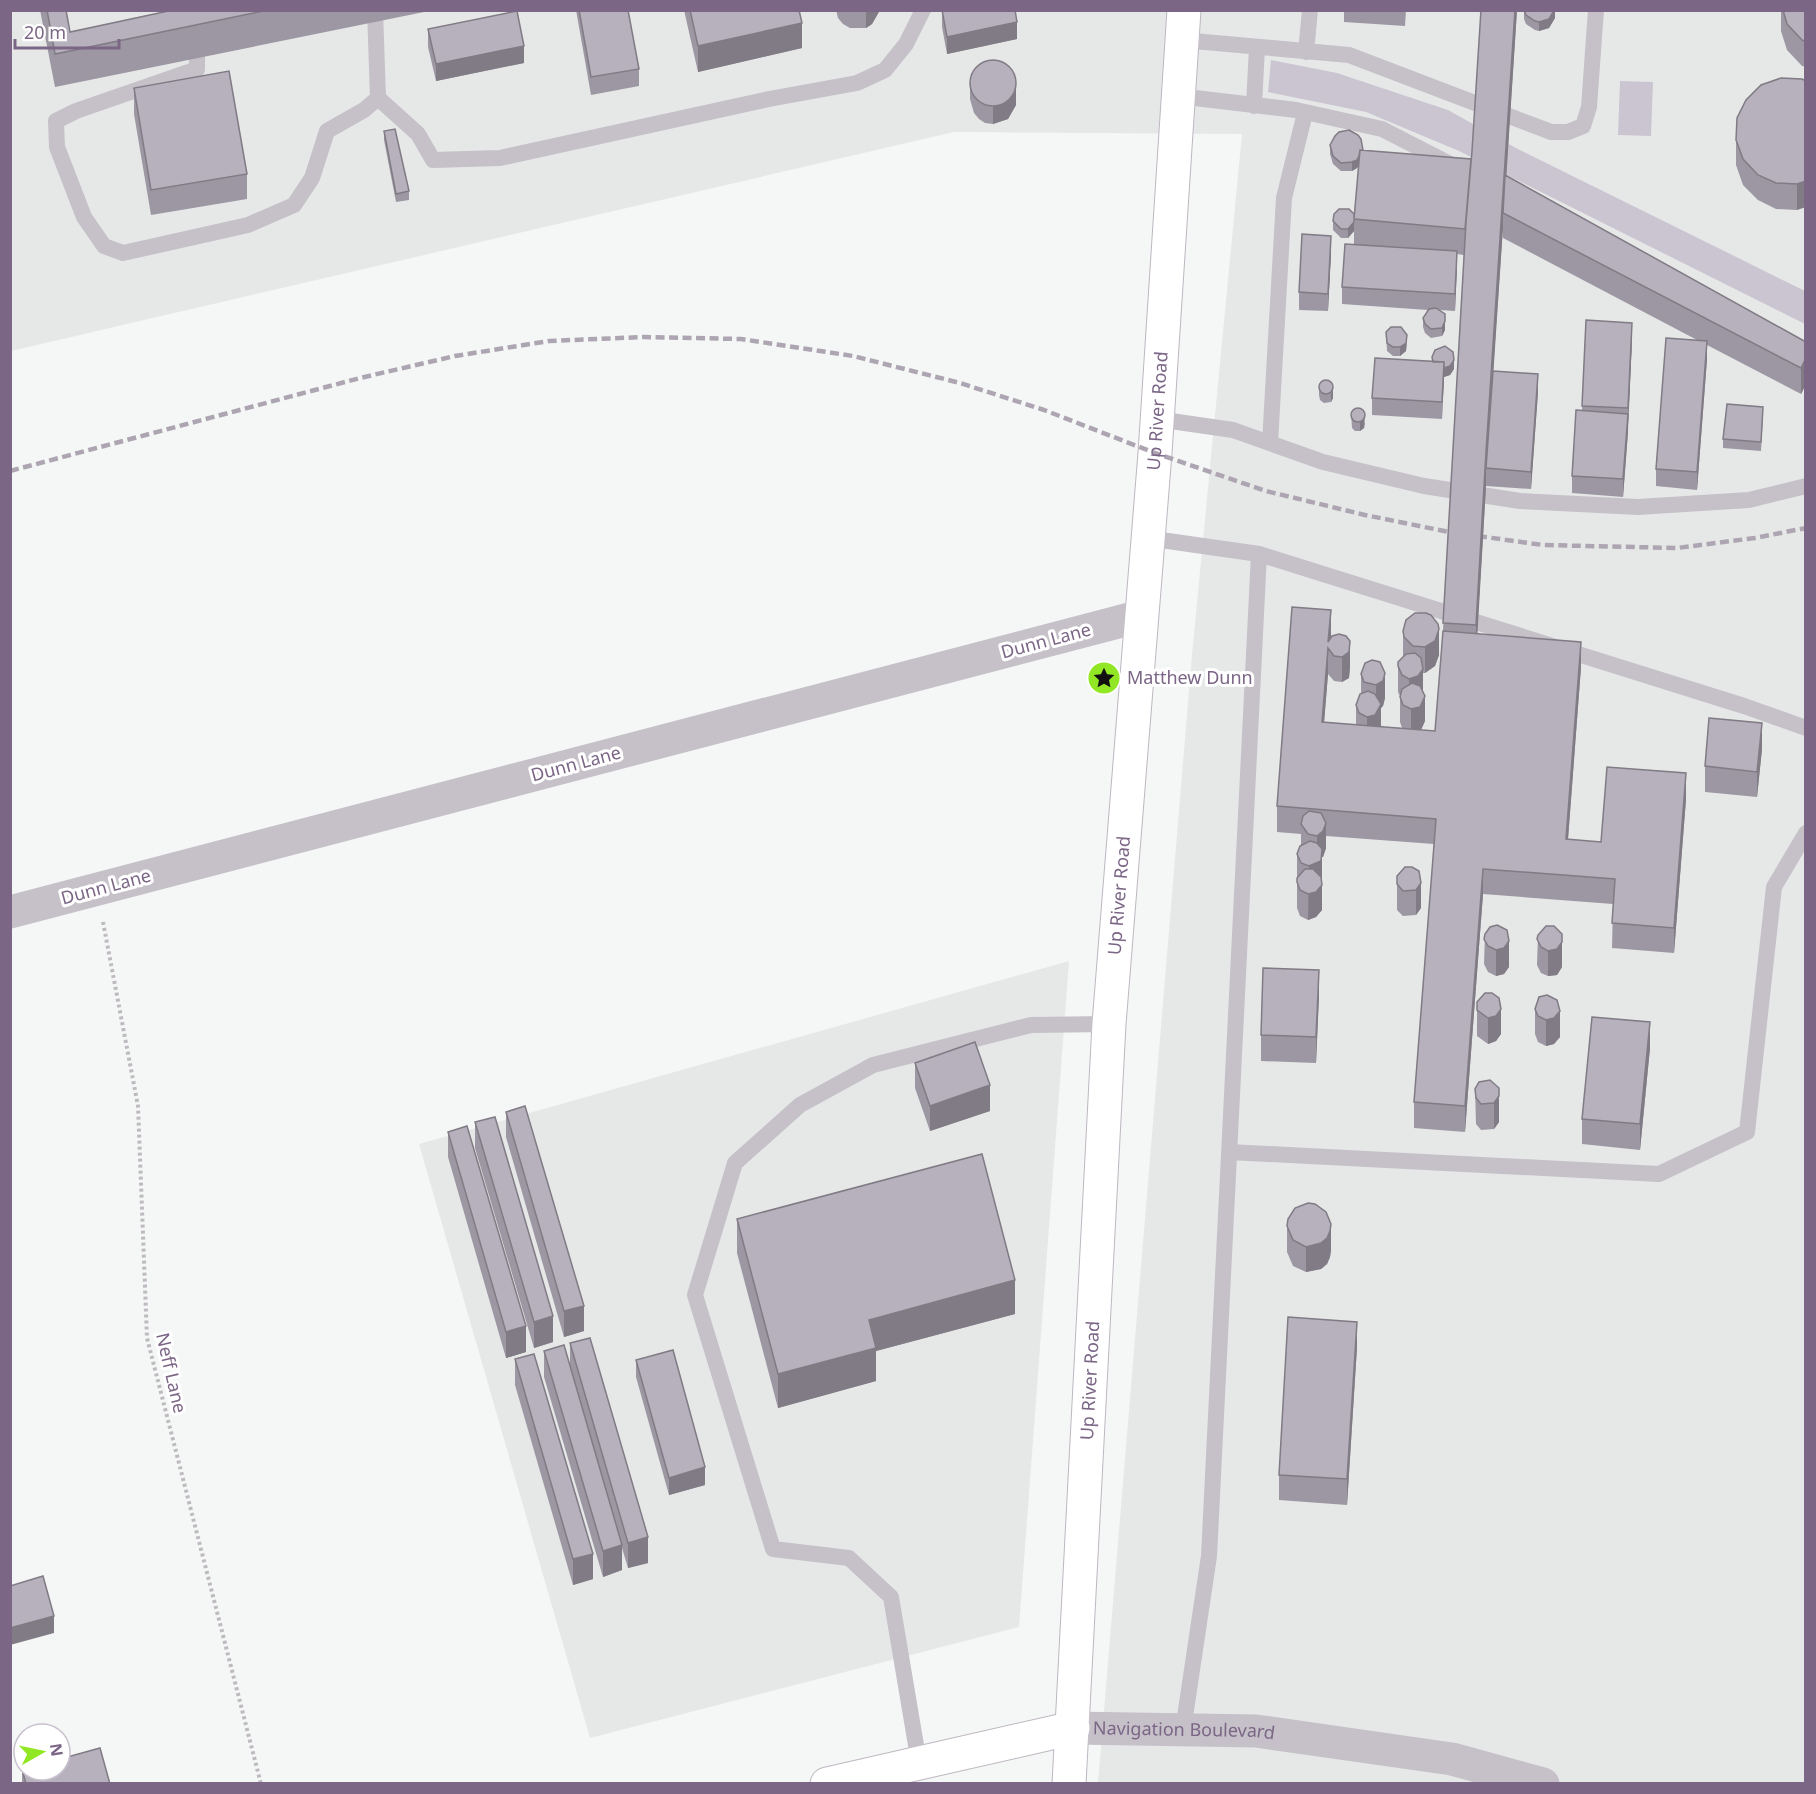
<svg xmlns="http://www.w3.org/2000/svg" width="1816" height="1794" font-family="'Noto Sans',sans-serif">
<rect width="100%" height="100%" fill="#f4f7f5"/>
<!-- built -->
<path fill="#e6e8e8" d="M10,11H1805V1783H1098L1192,655L1242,134L954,132L11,351Z
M1069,961L1019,1627L590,1738L419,1144Z"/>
<!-- water -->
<path fill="#cbc5d2" d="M1271,60L1337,73L1448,110L1516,148L1805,291V324L1459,151L1366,112L1268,92Z
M1620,81L1653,82L1651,136L1618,135Z"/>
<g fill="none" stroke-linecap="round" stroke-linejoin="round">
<defs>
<g id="secondary">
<path d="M827,1784L1073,1728"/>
<path id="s2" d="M1069,1784L1109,1024L1155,453L1184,10"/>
</g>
</defs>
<!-- secondary casing -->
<use href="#secondary" stroke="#beb7c1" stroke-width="35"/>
<!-- path -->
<path stroke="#bebac0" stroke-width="4" stroke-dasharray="3 3" stroke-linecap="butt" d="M103,922L138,1106L147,1338L261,1784"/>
<!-- lane -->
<path stroke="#c6c0c9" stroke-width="16" d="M197,10V69L76,111L56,121L57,147L84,217L104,246L123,253L248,225L294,205L312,178L327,131L364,110L378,98L375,10
M1182,40L1349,55L1551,132H1568L1583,126L1589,107L1596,10
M1306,52L1310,10
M1178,96L1296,110L1382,129L1454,166
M378,98L418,134L433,160L500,158L769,99L857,83L885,70L906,44L923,10
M1254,106L1257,47
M1157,419L1233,430L1323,462L1424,486L1520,501L1638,507L1749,500L1806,486
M1270,443L1284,198L1305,113
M1147,538L1259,554L1209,1556L1183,1730
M1259,554L1744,706L1806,728
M1229,1152L1659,1174L1747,1132L1774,887L1806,833
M919,1763L891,1597L849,1558L773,1549L695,1295L735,1163L800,1105L873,1065L1031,1025L1109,1024"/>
<!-- street -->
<g stroke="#c6c0c9" stroke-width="33">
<path d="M10,912L1141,616"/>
<path id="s1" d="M1073,1728L1256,1731L1452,1759L1543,1784"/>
</g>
<!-- secondary -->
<use href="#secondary" stroke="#fff" stroke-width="33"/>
<!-- rail -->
<path stroke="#ada5b1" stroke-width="4.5" stroke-dasharray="9 4.5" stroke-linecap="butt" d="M10,471L360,378L455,356L549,341L644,337L741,339L853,356L960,383L1044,410L1155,453L1266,491L1365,515L1449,532L1543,545L1677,548L1755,538L1806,528"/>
</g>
<!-- wall -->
<path fill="#9d97a3" d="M40,10H66L70,32L173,10H434L55,87Z
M576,10H628L639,69V86L591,95Z
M684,10H799L802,48L698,72Z
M836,10H880L872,24L866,28H850L843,24L838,18Z
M942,10L1017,39L947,54L942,27Z
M1344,10H1406L1405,26L1344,22Z
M1517,10L1506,175L1806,342V384L1801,394L1707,345V359L1697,490L1656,486V469L1699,341L1503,238V227L1493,371L1538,392L1531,489L1486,486L1477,633L1581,667L1568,840L1601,842L1686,799L1674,953L1612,948L1613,904L1483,894L1465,1132L1414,1128V1102L1434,844L1326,836V848L1323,857H1322V910L1316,917L1308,920L1300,916L1297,908V854L1301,846V834L1277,832V806L1330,639L1350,667L1349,678L1342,682L1334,681L1328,674L1324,722L1356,725V705L1361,694V674L1365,663L1385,698L1383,706L1381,708V727L1402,728L1400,722V696L1398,692V666L1403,657V631L1439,655L1435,666L1425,673H1423V691L1425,721L1421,730L1435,731L1443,631L1464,255L1457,254L1455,311L1440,310L1445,330L1442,336L1431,338L1425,333L1423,327V318L1428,310L1342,304V287L1354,245V231L1348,238H1341L1333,230V221L1354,216L1359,166L1357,168L1352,171H1341L1333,164L1330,154V145L1363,150L1471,159Z
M1524,10L1555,18L1549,28L1539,31L1535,30L1526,24L1524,19Z
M1781,10H1806V67L1802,66L1787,50L1781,31Z
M428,29L524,63L436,81L428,47Z
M1802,79L1797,210L1776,209L1758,200L1743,185L1736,165V140Z
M970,81L1016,105L1008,119L993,124L985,123L979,119L974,113L970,99Z
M134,88L247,174V199L151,215L134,114Z
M384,131L409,191V200L396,202L384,140Z
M1331,253L1328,311L1299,310V292Z
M1586,320L1632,340L1628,432L1623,497L1572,493V476L1582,411Z
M1386,332L1407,344L1406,351L1400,356H1393L1387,351Z
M1432,357L1454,369L1450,375L1444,377L1442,419L1372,415V398L1432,362Z
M1327,380L1333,398L1331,402L1324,403L1320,400L1319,395V387Z
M1351,413L1365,423L1364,428L1360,431H1355L1352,428Z
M1763,416L1761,451L1723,448V439Z
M1762,749L1757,797L1705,792V766Z
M1419,871L1421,908L1416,915L1403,916L1397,910V876Z
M1485,934L1509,967L1504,974L1496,976L1488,972L1484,964Z
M1538,935L1562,967L1557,975L1548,976L1541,973L1537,965Z
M1319,996L1316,1063L1261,1061V1035Z
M1539,997L1560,1037L1554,1044L1546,1046L1538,1042L1535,1034V1009Z
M1477,1002L1501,1034L1496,1041L1488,1044L1477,1036Z
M1650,1048L1640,1150L1582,1144V1119Z
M915,1063L990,1111L930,1131L915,1088Z
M1490,1080L1499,1122L1494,1129L1481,1130L1476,1124L1475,1089Z
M506,1112L584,1331L564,1337L506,1137Z
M475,1122L553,1342L534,1348L475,1148Z
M448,1132L526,1352L506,1358L448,1157Z
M737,1219L1015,1314L876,1351V1381L778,1408L737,1253Z
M1287,1226L1331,1250L1330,1257L1327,1264L1321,1269L1306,1272L1293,1266L1287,1252Z
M570,1343L648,1563L628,1568L622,1548V1570L603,1577L544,1377V1351L570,1366Z
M1357,1347L1347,1505L1279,1500V1475Z
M515,1359L593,1579L573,1585L515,1385Z
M636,1360L705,1485L669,1495L636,1377Z
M1806,1467V1520L1804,1516V1483Z
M22,1769L110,1784H22Z"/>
<!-- shaded-wall -->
<path fill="#807b84" d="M880,10L872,24L866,28V11Z
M1515,10H1517L1504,213H1503V227L1487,469L1486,468V486L1476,659V625L1486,452Z
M1555,10V18L1549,28L1539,31V22Z
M1017,22V39L947,54V37Z
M802,23V48L698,72V46Z
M524,46V63L436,81V64Z
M1016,88V105L1008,119L993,124V107Z
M1363,150V159L1357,168L1352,171V162Z
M1806,181V207L1797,210V184Z
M1354,222V231L1348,238V229Z
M1331,236V253L1328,311V294Z
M1457,251V268L1455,311V294Z
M1445,321V330L1442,336V328Z
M1632,323V340L1628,426V408Z
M1407,335L1406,351L1400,356V347Z
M1707,341V359L1697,490V472Z
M1806,358V384L1801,394V368Z
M1454,360V369L1450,375L1444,377L1442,419L1443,369Z
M1538,374V392L1531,489V472Z
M1333,389V398L1331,402V393Z
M1628,414V432L1623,497V479Z
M1365,415L1364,428L1360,431V422Z
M1331,610V636L1329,650L1328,642Z
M1439,629V655L1435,666L1425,673V647Z
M1350,641V667L1349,678L1342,682V657Z
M1581,642V667L1566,865V839Z
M1328,648V674L1322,748V722Z
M1423,669V695L1409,704V679Z
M1385,673V698L1383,706L1381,708V729L1367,743V717L1376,711V685Z
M1425,696V721L1420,732L1411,735V709Z
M1762,723V749L1757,797V772Z
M1686,773V799L1674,953V928Z
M1326,823V848L1323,857H1322V875L1321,886L1322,885V910L1316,917L1308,920L1309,866L1317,861V836Z
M1483,869V894L1465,1132V1106Z
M1421,883V908L1416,915V890Z
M1509,941V967L1504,974L1496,976V950Z
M1562,942V967L1557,975L1548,976V951Z
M1319,970V996L1316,1063V1037Z
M1501,1009V1034L1496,1041L1488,1044V1018Z
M1560,1011V1037L1554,1044L1546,1046V1020Z
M1650,1022V1048L1640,1150V1124Z
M990,1085V1111L930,1131V1106Z
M1499,1096V1122L1494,1129V1103Z
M1331,1224V1250L1330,1257L1327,1264L1321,1269L1306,1272V1247Z
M1015,1280V1314L876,1351V1381L778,1408V1374L869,1320Z
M584,1306V1331L564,1337V1311Z
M553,1316V1342L534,1348V1322Z
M1357,1322V1347L1347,1505V1479Z
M526,1326V1352L506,1358V1332Z
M705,1467V1485L669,1495V1478Z
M648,1537V1563L628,1568V1543Z
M622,1545V1570L603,1577V1551Z
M593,1554V1579L573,1585V1559Z
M54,1616V1633L10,1645V1628Z"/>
<!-- building -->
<path fill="#b7b0bd" stroke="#807b84" stroke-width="1.5" d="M47,10H66L70,32L173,10H268L55,54Z
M579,10H628L639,69L591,77Z
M690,10H799L802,23L698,46Z
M942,10H1015L1017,22L947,37Z
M1481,10H1515L1486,452L1476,625L1443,623L1466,222L1472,151Z
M1524,10H1554L1549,19L1539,22L1535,21L1526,15Z
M1783,10H1806V42L1802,40L1787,24Z
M517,11L524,46L436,64L428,29Z
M970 83a23 23 0 1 1 46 0a23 23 0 1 1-46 0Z
M229,71L247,174L151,190L134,88Z
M1781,78L1802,79L1806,81V181L1797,184L1776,183L1758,175L1743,159L1736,140L1737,118L1746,100L1761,85Z
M395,129L409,191L396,194L384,131Z
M1349,130L1358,135L1361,139L1363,150H1360L1359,156L1357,160L1352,162L1341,163L1333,156L1330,145L1335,136L1339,132Z
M1360,150L1471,159L1465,229L1354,219Z
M1505,175L1806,342V358L1801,368L1503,213Z
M1339,209H1349L1354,214V222L1348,229H1341L1333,221L1334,214Z
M1302,234L1331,236L1328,294L1299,292Z
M1345,244L1457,251L1455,294L1342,287Z
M1436,308L1445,314V321L1442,328L1431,329L1425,324L1423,318L1429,309Z
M1586,320L1632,323L1628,408L1582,406Z
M1391,327H1401L1407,335L1406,343L1400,347H1393L1387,343L1386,332Z
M1666,338L1707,341L1697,472L1656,469Z
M1445,346L1453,352L1454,360L1450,366L1444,368V362H1433L1432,357L1435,350Z
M1375,358L1444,362L1442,402L1372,398Z
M1493,371L1538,374L1531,472L1486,468Z
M1319 387a7 7 0 1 1 14 0a7 7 0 1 1-14 0Z
M1727,404L1763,407L1761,442L1723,439Z
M1351 415a7 7 0 1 1 14 0a7 7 0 1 1-14 0Z
M1576,410L1628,414L1623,479L1572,476Z
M1292,607L1331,610L1328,642L1332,636L1339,634L1346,636L1350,641L1349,652L1342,657L1334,656L1328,648L1322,722L1435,731L1443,631L1581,642L1566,839L1601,842L1607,767L1686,773L1674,928L1612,923L1615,879L1483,869L1465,1106L1414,1102L1436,819L1277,806Z
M1415,613H1426L1431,615L1438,624L1439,629L1435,641L1425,647L1413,646L1404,637L1403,631L1406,620Z
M1415,653L1421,658L1423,669L1418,676L1409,679L1402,675L1398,666V662L1406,654Z
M1372,660L1380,662L1385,673L1383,681L1376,685L1364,682L1361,674L1365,663Z
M1412,683L1420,686L1425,696L1420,707L1411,709L1403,705L1400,697L1402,689Z
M1368,691L1375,694L1381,704L1375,715L1367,717L1359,713L1356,705L1360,694Z
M1709,718L1762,723L1757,772L1705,766Z
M1309,811L1321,813L1326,823L1323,831L1317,836L1308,834L1301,824L1303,816Z
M1310,841L1317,843L1322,849L1321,861L1309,866L1301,863L1297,854L1300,846Z
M1405,867H1412L1419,871L1421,883L1416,890L1403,891L1397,884V876Z
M1305,869H1313L1321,877L1322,885L1316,892L1308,894L1300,890L1297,882V878Z
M1497,925L1507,930L1509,941L1504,948L1496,950L1488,946L1484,939L1485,934L1490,927Z
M1546,926H1554L1562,934V942L1557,949L1548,951L1541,947L1537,939L1538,935Z
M1263,968L1319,970L1316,1037L1261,1035Z
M1485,993H1492L1499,998L1501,1009L1496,1016L1488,1018L1477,1010V1002Z
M1547,995L1557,1000L1560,1011L1554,1018L1546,1020L1538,1016L1535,1009L1539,997Z
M1592,1017L1650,1022L1640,1124L1582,1119Z
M975,1042L990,1085L930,1106L915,1063Z
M1490,1080L1499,1088V1096L1494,1103L1481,1104L1476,1098L1475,1089L1479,1082Z
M525,1106L584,1306L564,1311L506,1112Z
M495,1117L553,1316L534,1322L475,1122Z
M467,1126L526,1326L506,1332L448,1132Z
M982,1154L1015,1280L869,1320L876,1348L778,1374L737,1219Z
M1308,1203L1315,1204L1326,1212L1331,1224L1330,1231L1327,1238L1321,1243L1306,1247L1293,1240L1287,1226L1288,1219L1295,1208Z
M1288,1317L1357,1322L1347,1479L1279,1475Z
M590,1338L648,1537L628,1543L570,1343Z
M564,1345L622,1545L603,1551L544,1351Z
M673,1350L705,1467L669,1478L636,1360Z
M534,1354L593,1554L573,1559L515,1359Z
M43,1576L54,1616L10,1628V1586Z
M100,1748L110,1784H26L22,1769L24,1768V1770H60V1759Z"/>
<!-- icons -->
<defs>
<symbol id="sight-disc" viewBox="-11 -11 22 22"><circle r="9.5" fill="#92e724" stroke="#fff"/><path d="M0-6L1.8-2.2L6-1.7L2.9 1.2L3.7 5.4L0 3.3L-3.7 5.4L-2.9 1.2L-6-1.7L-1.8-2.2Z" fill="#111"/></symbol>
</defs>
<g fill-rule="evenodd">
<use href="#sight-disc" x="1085" y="659" width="38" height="38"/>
</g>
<g text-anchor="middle" stroke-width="6" stroke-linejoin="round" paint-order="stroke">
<!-- street labels -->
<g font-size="18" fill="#7b6686" stroke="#fff">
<text dy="6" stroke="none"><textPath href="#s2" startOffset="1376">Up River Road</textPath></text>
<text transform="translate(1046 641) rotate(-15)" y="6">Dunn Lane</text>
<text transform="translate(576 764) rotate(-15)" y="6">Dunn Lane</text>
<text transform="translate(106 887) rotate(-15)" y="6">Dunn Lane</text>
<text dy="6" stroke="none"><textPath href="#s2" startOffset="890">Up River Road</textPath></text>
<text transform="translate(171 1373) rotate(77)" y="6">Neff Lane</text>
<text dy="6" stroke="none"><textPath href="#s2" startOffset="404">Up River Road</textPath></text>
<text dy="6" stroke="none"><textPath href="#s1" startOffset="111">Navigation Boulevard</textPath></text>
</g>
<!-- poi labels -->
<g font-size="18" fill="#7b6686" stroke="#fff" text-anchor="start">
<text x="1127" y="684">Matthew Dunn</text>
</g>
</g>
<!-- border -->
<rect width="1816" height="1794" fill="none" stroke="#7b6686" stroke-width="24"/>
<!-- north arrow -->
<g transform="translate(42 1752) rotate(81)"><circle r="28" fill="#ffffff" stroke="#cac2cf" stroke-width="1.5"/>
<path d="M0-4.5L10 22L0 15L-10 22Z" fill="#92e724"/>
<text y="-9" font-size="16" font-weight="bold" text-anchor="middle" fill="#7b6686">N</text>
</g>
<!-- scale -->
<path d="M15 39v9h104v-9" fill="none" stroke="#7b6686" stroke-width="3"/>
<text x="24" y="39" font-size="18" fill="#7b6686" stroke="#ffffff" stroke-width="4.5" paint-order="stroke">20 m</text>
</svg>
